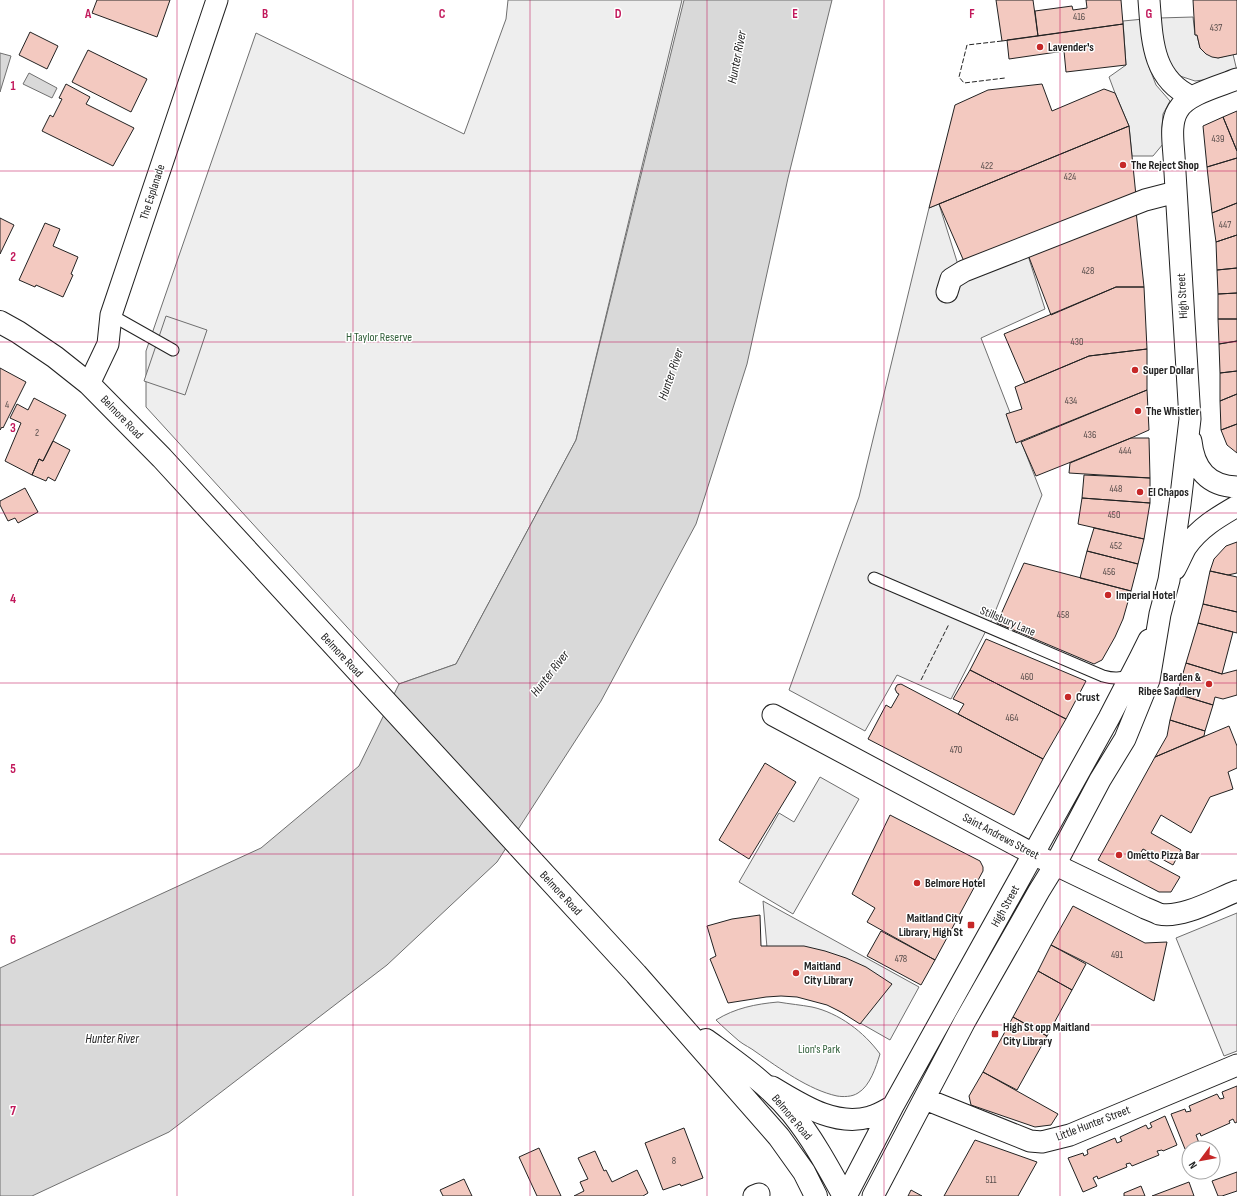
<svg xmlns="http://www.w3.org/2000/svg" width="1237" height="1196" font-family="'Sofia Sans Condensed',sans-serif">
<rect width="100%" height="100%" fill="#fff"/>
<!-- green -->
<path fill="#eee" stroke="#6f6f6f" d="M508,0H682L576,440L456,664L399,684L146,407V351L256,33L464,134L506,19Z
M778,1002C790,1004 801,1005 812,1007C839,1013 864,1032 880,1054C876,1067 870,1086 858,1093C852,1097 843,1097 837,1096C809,1090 779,1068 756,1052C751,1048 744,1045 739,1041C731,1034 723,1027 716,1020C735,1008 756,1004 778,1002Z"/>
<!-- parking -->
<path fill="#ededed" stroke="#6f6f6f" d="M1193,17L1195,35H1197L1200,48L1218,58L1233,54L1237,71L1211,79L1195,81L1180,76L1167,64L1159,18Z
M1144,19V39L1149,67L1156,85L1170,101L1163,114L1162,127L1163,144L1153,156H1132L1129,126L1115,93L1109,77L1126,65L1123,21Z
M939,204L959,268L1024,243L1045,309L981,338L1042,495L993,617L951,699L897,675L865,731L789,690L859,497L929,208Z
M166,316L207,330L185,395L144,381Z
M820,777L859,799L793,914L739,882L779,813L794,822Z
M763,901L919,987L890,1040L769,971Z
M1237,913V1051L1224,1056L1176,938Z"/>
<!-- water -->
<path fill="#d9d9d9" stroke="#6f6f6f" d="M684,0H832L788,178L747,364L696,524L601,701L497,862L387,965L169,1132L32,1196H0V968L261,848L359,766L399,684L456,664L576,440Z
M0,53L11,56L0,92Z
M29,73L57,88L52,98L23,84Z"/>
<!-- building -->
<path fill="#f3c9c0" stroke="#222" d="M97,0H170L157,37L92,13Z
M996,0H1033L1038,36L1002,41Z
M1086,0H1121L1123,24L1038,36L1035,11L1072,6L1073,10L1087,8Z
M1193,0H1237V54L1218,58L1212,57L1206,54L1200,48L1197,35H1195Z
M1123,24L1126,65L1066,72L1064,51L1009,59L1007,40Z
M30,32L58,46L47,69L19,55Z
M88,50L147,79L131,112L72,82Z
M66,84L90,97L86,104L134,128L113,166L42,131L50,115L53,117L62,99L59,98Z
M1042,84L1052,111L1104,89L1115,93L1129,126L929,208L955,105L988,90Z
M1237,111V151L1223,117Z
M1223,117L1237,151V158L1207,167L1203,126Z
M1129,126L1136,196L966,266L939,204Z
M1237,158V203L1212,213L1207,167Z
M1237,203V235L1216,242L1212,213Z
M1136,211L1144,287H1116L1051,315L1027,252Z
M0,218L14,225L0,254Z
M45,223L60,229L53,246L78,257L71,274L73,275L63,297L36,285L35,287L19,280Z
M1237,235V268L1217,270L1216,242Z
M1237,268V293L1218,294L1217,270Z
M1116,287H1144L1147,349L1089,356L1025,383L1004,334Z
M1237,293V319H1218V294Z
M1218,319H1237V341L1219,344Z
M1237,341V371L1220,373L1219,344Z
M1147,349V390L1016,443L1006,414L1022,409L1015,387L1089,356Z
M0,368L26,382L3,428L2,427L0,430Z
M1237,371V394L1220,401V373Z
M1147,390L1149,430L1131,438L1036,476L1021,442Z
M1237,394V424L1221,430L1220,401Z
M34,398L66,415L43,461L39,459L32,475L5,461L21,423L10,418L17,404L28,410Z
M1237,424V453L1227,445L1221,430Z
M1131,438H1149L1150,478L1069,473L1070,463Z
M53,441L70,450L55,481L48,477L46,481L32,475L39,459L43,461Z
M1084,475L1150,478V503L1082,498Z
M25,488L38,512L18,523L15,518L8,521L0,505V501Z
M1082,498L1150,503L1144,539L1078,524Z
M1094,528L1144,539L1138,564L1087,551Z
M1237,542V573L1228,575L1210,571L1214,559L1226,546Z
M1087,551L1138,564L1131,591L1080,578Z
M1024,563L1131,591L1123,619L1115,637L1102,660L1094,664L997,623Z
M1210,571L1237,577V612L1203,604Z
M1203,604L1237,612V633L1198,623Z
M1198,623L1233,632L1222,674L1186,663Z
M986,639L1086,681L1066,719L970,670Z
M1186,663L1222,674L1237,670V695L1223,699L1215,697L1213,705L1177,694Z
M970,670L1066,719L1043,759L958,714L964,704L953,699Z
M901,684L1043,759L1014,815L868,739L886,705L891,708L899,694L897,693L895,689L897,685Z
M1177,694L1213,705L1205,731L1170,720Z
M1170,720L1205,731L1204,736L1155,757L1167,736Z
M1229,726L1237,746V768L1228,772L1233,789L1210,797L1191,833L1161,815L1151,833L1181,850L1173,865L1143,849L1139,855L1180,877L1171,892H1159L1098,860L1155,757Z
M765,763L796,782L749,859L719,840Z
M890,815L980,861L983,867V871L935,960L867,922L875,908L852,894Z
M1073,906L1145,943L1167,942L1154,1001L1089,964L1051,945Z
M760,915L761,946H804L825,951L846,958L866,967L892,984L860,1024L841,1012L827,1005L797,997L781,996L766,997L728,1003L710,959L716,956L707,926L732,919Z
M881,931L935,960L921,985L867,956Z
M1051,945L1086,964L1072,990L1038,971Z
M1038,971L1072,990L1047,1036L1013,1017Z
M1013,1017L1047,1036L1017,1090L983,1072Z
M983,1072L1058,1114L1051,1125L1035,1127L971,1105L969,1096Z
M1237,1086V1122L1235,1123L1233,1119L1229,1121L1230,1123L1201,1136L1200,1133L1196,1135L1199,1143L1185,1149L1171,1114L1185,1109L1186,1112L1191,1111L1189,1106L1217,1094L1220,1099L1224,1098L1222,1092Z
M1165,1116L1177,1145L1163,1151L1162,1150L1157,1151L1159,1155L1132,1166L1130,1163L1126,1164L1127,1167L1098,1179L1097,1176L1093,1178L1097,1186L1083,1192L1068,1158L1083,1153L1084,1156L1088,1154L1087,1150L1115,1138L1117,1143L1122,1141L1120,1137L1146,1125L1148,1129L1152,1127L1150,1123Z
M684,1128L703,1178L681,1186L680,1184L663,1190L645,1143Z
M975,1140L1037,1162L1018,1196H944Z
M539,1148L561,1196H537L519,1157Z
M595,1151L604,1171L606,1170L612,1182L637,1170L648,1193L643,1196H574L584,1191L580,1182L588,1179L578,1158Z
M1237,1172V1191L1222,1196H1218L1212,1181Z
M464,1179L472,1196H443L440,1190Z
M1189,1182L1194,1196H1152Z
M1141,1186L1145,1196H1124V1193Z
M911,1190L922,1196H908Z"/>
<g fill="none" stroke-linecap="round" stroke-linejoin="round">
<defs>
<path id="lane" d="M111,315L173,350
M874,578L1103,676C1114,679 1121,679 1130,674"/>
<path id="street" d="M1149,0C1152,39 1152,79 1192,97
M947,292L951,279L964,271L1145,200L1176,192
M89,384L108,344L111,315L217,0
M1191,441C1194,469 1208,486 1237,487
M1175,569C1179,562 1182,554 1186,547C1199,528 1218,517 1237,506
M773,715L1033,854L1145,908C1150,910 1155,912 1159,914C1182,919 1216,899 1237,891
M772,1087C801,1104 834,1127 870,1117C878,1115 886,1110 893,1106
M925,1099L1030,1141L1042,1142L1070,1135L1237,1065
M754,1196L759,1194
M846,1196L893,1106L1109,718L1140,658L1149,640
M873,1196L965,1021L1039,891L1055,865L1100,780L1125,739L1149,680L1160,614L1169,580L1180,504L1190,419L1174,156C1173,141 1170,123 1178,110C1187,94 1220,86 1237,79"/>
<path id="secondary" d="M0,322L18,332L55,357L89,384L162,458L636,974L779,1137L804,1172L816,1196
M706,1040C736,1062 768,1084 792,1113C813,1139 828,1167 844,1196"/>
</defs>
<!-- lane casing -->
<use href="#lane" stroke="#222" stroke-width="13"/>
<!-- street casing -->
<use href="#street" stroke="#222" stroke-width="23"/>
<!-- secondary casing -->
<use href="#secondary" stroke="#222" stroke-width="24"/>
<!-- lane -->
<use href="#lane" stroke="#fff" stroke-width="11"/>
<!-- street -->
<use href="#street" stroke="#fff" stroke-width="21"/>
<!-- secondary -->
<use href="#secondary" stroke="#fff" stroke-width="22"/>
<!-- fence -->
<path stroke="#222" stroke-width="1" stroke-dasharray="5 2" stroke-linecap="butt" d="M1002,41L967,45L959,77L964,83L1005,78
M921,680L949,624"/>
</g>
<!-- grid -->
<path fill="none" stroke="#c2185b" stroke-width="1" stroke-opacity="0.55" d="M177,0V1196M353,0V1196M530,0V1196M707,0V1196M884,0V1196M1060,0V1196M0,171H1237M0,342H1237M0,513H1237M0,683H1237M0,854H1237M0,1025H1237"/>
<!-- markers -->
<g fill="#c62828" stroke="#fff" stroke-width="1.5">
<circle cx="1040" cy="47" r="4"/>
<circle cx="1123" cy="165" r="4"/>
<circle cx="1135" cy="370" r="4"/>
<circle cx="1138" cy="411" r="4"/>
<circle cx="1140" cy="492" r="4"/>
<circle cx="1108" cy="595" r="4"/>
<circle cx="1209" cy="684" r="4"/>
<circle cx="1068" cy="697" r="4"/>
<circle cx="1119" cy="855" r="4"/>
<circle cx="917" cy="883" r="4"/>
<rect x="967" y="921" width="8" height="8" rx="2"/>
<circle cx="796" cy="973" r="4"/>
<rect x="991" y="1030" width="8" height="8" rx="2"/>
</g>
<g text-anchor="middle" stroke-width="3" stroke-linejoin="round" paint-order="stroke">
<!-- number labels -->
<g font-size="10" fill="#564c4a">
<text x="1079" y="20">416</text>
<text x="1216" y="31">437</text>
<text x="1218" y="142">439</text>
<text x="987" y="169">422</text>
<text x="1070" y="180">424</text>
<text x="1225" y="228">447</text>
<text x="1088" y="274">428</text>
<text x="1077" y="345">430</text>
<text x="1071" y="404">434</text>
<text x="7" y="408">4</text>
<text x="37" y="436">2</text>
<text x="1090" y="438">436</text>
<text x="1125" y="454">444</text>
<text x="1116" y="492">448</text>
<text x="1114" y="518">450</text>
<text x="1116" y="549">452</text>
<text x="1109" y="575">456</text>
<text x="1063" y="618">458</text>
<text x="1027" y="680">460</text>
<text x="1012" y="721">464</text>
<text x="956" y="753">470</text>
<text x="1117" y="958">491</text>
<text x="901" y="962">478</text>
<text x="674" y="1164">8</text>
<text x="991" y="1183">511</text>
</g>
<!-- poi labels -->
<g font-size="12" font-weight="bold" fill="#222" stroke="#fff" text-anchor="start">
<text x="1048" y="51">Lavender's</text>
<text x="1131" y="169">The Reject Shop</text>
<text x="1143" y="374">Super Dollar</text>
<text x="1146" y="415">The Whistler</text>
<text x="1148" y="496">El Chapos</text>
<text x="1116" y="599">Imperial Hotel</text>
<text x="1201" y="681" text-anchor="end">Barden &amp;<tspan x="1201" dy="14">Ribee Saddlery</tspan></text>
<text x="1076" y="701">Crust</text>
<text x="1127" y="859">Ometto Pizza Bar</text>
<text x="925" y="887">Belmore Hotel</text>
<text x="963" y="922" text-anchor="end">Maitland City<tspan x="963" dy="14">Library, High St</tspan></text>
<text x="804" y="970">Maitland<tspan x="804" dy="14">City Library</tspan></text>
<text x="1003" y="1031">High St opp Maitland<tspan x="1003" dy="14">City Library</tspan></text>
</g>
<!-- street labels -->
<g font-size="12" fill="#222" stroke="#fff">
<text transform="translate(152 192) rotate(-72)" y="4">The Esplanade</text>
<text transform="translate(1182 296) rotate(-93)" y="4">High Street</text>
<text transform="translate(122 417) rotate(46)" y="4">Belmore Road</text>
<text transform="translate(1008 621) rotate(23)" y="4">Stillsbury Lane</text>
<text transform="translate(342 655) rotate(47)" y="4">Belmore Road</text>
<text transform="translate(1001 836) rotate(28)" y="4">Saint Andrews Street</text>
<text transform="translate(561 893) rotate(47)" y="4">Belmore Road</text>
<text transform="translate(1005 906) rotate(-61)" y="4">High Street</text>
<text transform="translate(792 1117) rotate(50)" y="4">Belmore Road</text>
<text transform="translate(1093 1123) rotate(-21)" y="4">Little Hunter Street</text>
</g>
<!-- park labels -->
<g font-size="12" fill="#2f5e38" stroke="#fff">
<text x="379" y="341">H Taylor Reserve</text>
<text x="819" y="1053">Lion's Park</text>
</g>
<!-- water labels -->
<g font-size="13" font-style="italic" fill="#222" stroke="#fff">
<text transform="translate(736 57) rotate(-79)" y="5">Hunter River</text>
<text transform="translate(670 374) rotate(-71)" y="5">Hunter River</text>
<text transform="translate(549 673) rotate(-52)" y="5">Hunter River</text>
<text x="112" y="1043">Hunter River</text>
</g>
</g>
<g font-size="13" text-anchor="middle" font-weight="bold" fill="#c2185b" stroke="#fff" stroke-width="3" stroke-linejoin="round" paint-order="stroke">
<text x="88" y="18">A</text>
<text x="265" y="18">B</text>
<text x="442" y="18">C</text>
<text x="618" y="18">D</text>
<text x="795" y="18">E</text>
<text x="972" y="18">F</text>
<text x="1149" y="18">G</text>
<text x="13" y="90">1</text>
<text x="13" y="261">2</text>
<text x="13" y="432">3</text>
<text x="13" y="603">4</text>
<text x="13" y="773">5</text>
<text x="13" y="944">6</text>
<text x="13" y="1115">7</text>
</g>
<!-- north arrow -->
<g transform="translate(1201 1160) rotate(238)"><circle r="19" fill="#ffffff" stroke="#a7a7a7"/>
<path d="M0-3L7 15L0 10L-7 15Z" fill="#c62828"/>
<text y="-6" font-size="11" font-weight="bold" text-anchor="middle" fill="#222222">N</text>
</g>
</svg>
